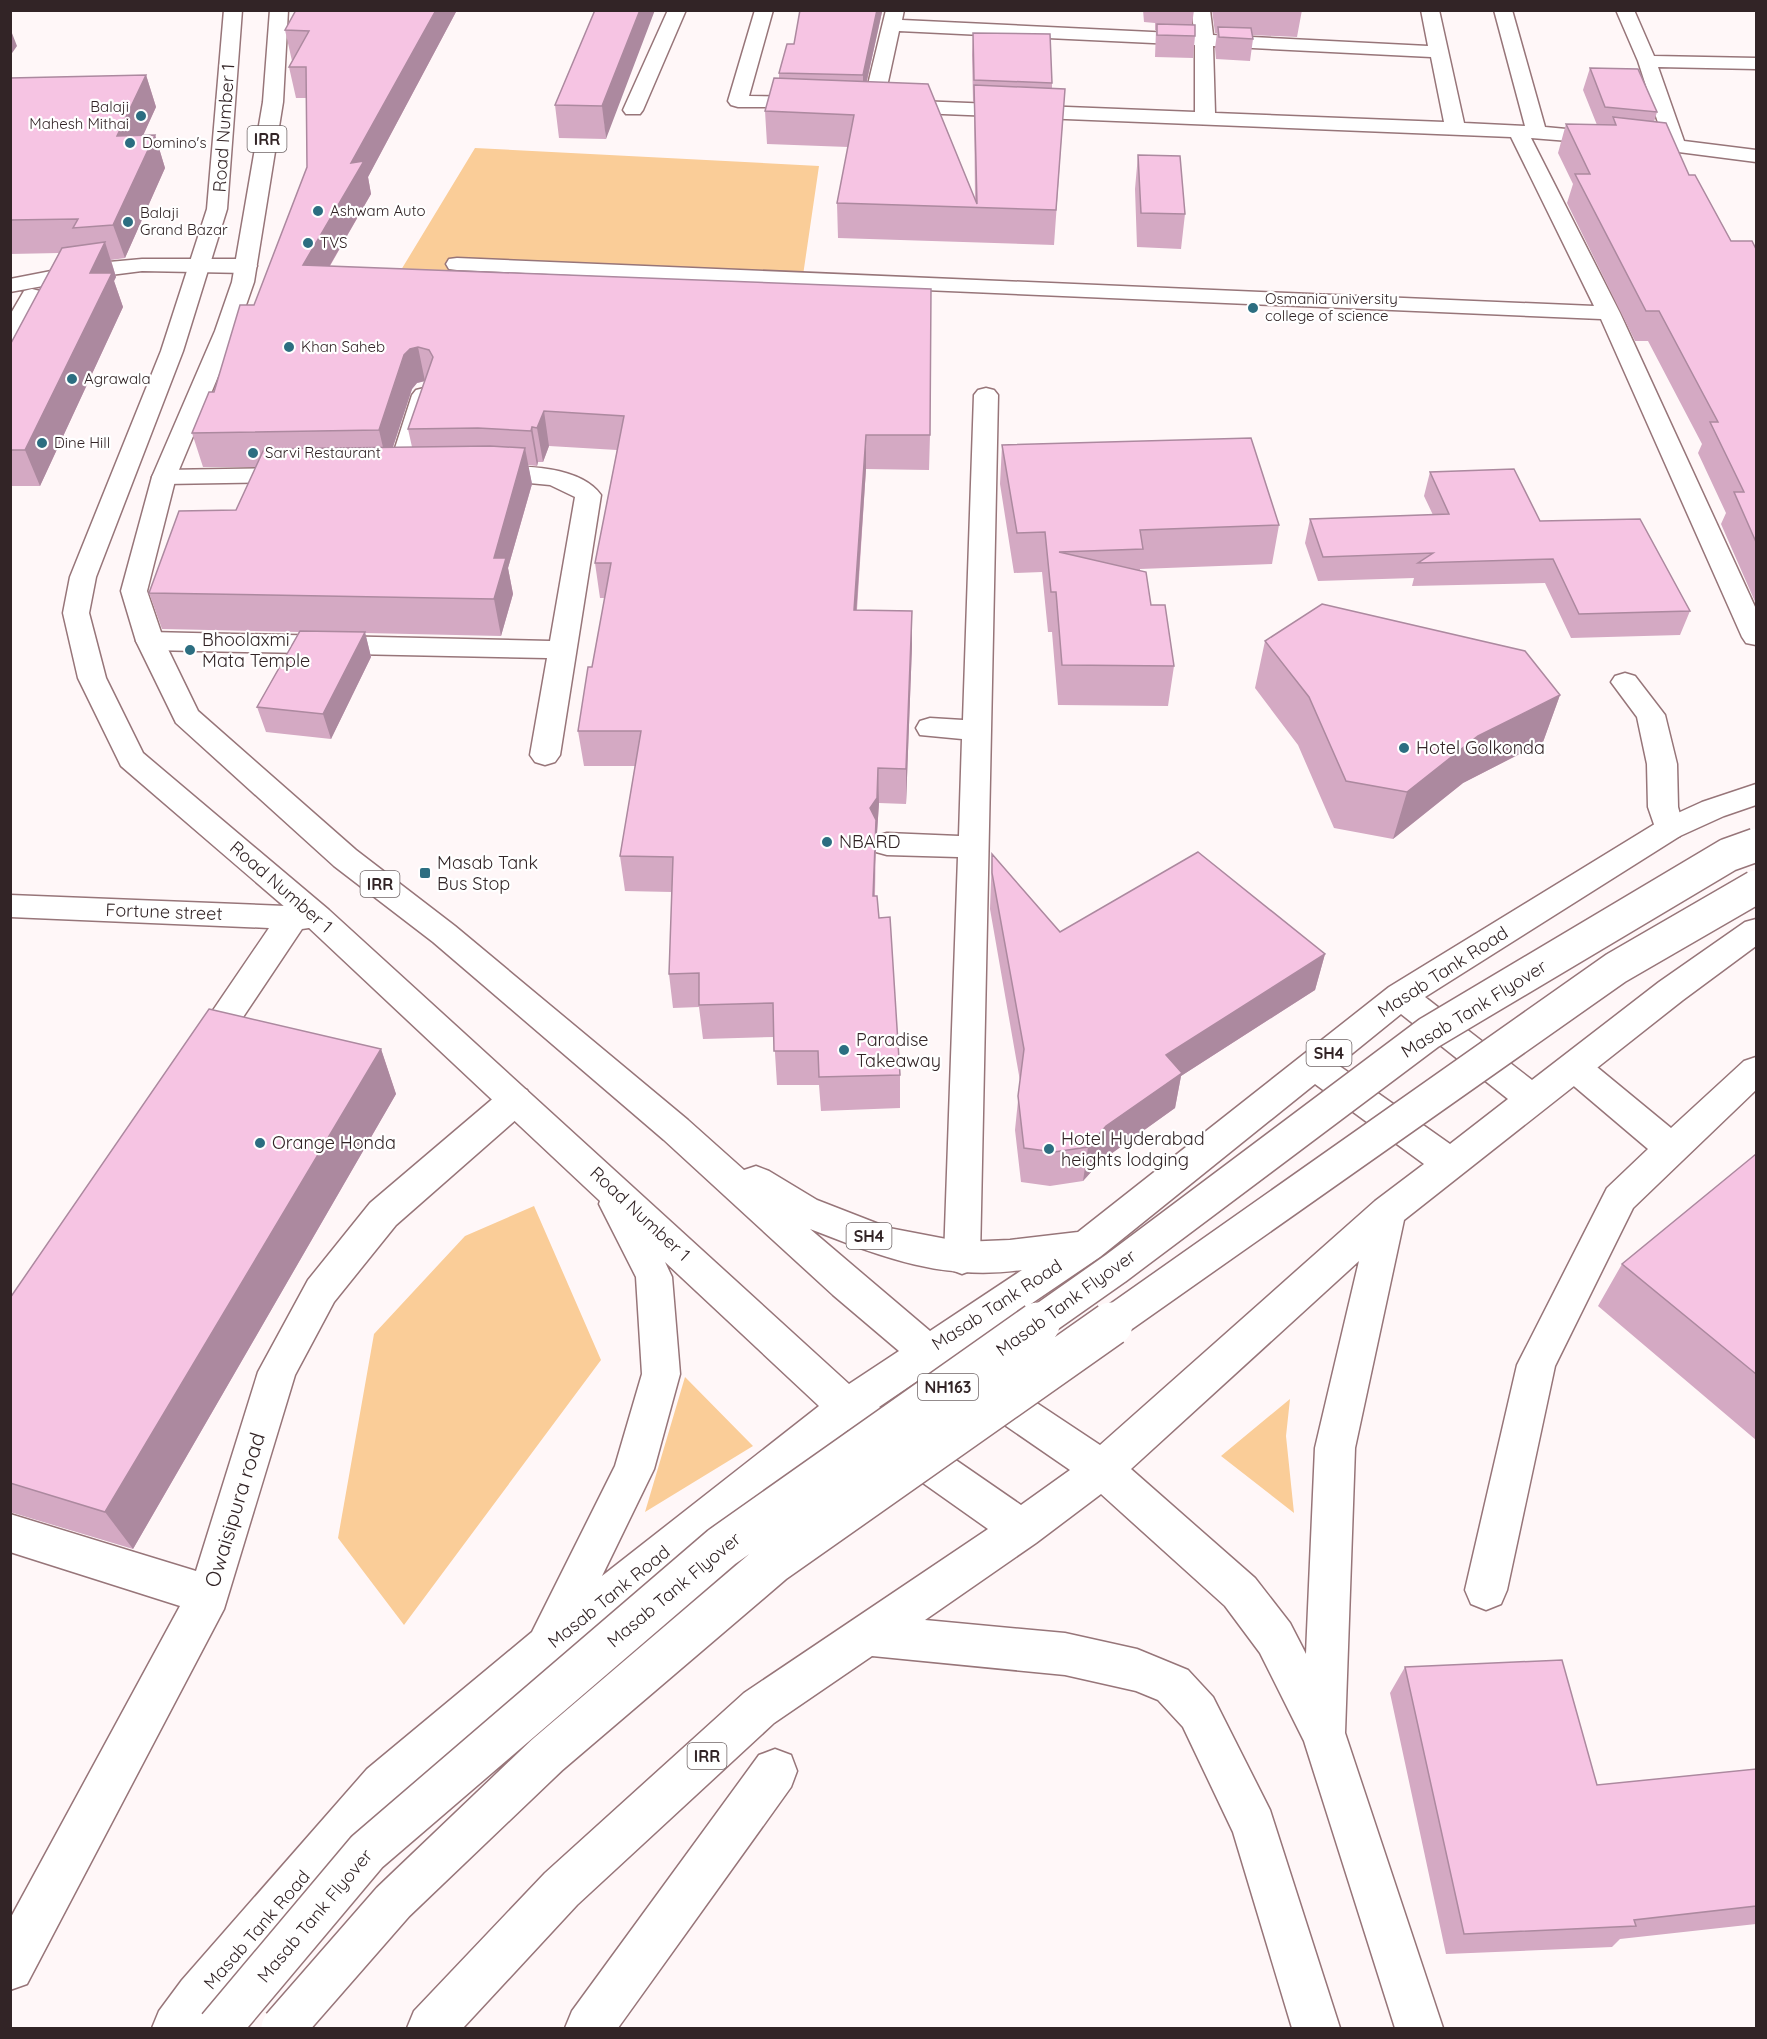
<svg xmlns="http://www.w3.org/2000/svg" width="1767" height="2039" font-family="Quicksand,sans-serif">
<rect width="100%" height="100%" fill="#fff7f8"/>
<!-- green -->
<path fill="#facd98" d="M475,148L819,166L801,289L398,275Z
M534,1206L601,1360L404,1625L338,1538L374,1334L465,1236Z
M685,1377L753,1446L645,1512Z
M1290,1399L1286,1436L1294,1513L1221,1456Z"/>
<g fill="none" stroke-linecap="round" stroke-linejoin="round">
<defs>
<path id="minor" d="M668,10H686L643,110L640,114H626L623,110Z
M755,10H773L749,96L812,97L819,99L822,103L819,107H738L731,105L728,101Z
M886,10H904L902,20L1194,34L1192,10H1210L1213,35L1428,46L1421,10H1439L1464,123L1525,126L1494,10H1512L1545,127L1663,138L1638,61L1616,10H1634L1654,56L1756,58V69L1658,67L1684,141L1756,150V162L1632,146L1531,138L1620,313L1756,609V645L1746,643L1742,637L1601,319L457,270L449,269L446,264L449,259L457,258L1594,306L1511,137L893,112L886,110L883,106L886,102L893,100L1195,112V45L899,31L883,105L880,109H866L863,105ZM1213,46L1431,57L1444,122L1215,113Z
M142,259H246L254,261L257,266L254,271L246,273L142,271L87,278L10,292V279L87,264Z
M32,289L40,291L43,296L18,341L10,343V315L24,291Z
M424,388L432,390L436,395L411,473L408,478L399,480L390,478L387,473L412,395L416,390Z
M986,388L994,390L998,395L980,1258L975,1269L962,1274L949,1269L944,1258L958,857L887,855L876,852L872,844L876,836L887,833L959,836L962,739L920,735L916,728L920,721L930,718L963,720L974,395L978,390Z
M484,466C518,466 579,464 601,495L560,755L555,762L545,765L535,762L530,755L547,658L150,650L140,647L136,641L140,635L150,632L550,641L575,497L550,485L475,478L472,473L475,468Z
M297,468L306,470L309,475L306,480L297,482L164,484L155,482L152,477L155,472L164,470Z
M1625,673L1635,676L1665,715L1677,764L1678,807L1684,829L1680,836L1669,840L1658,836L1648,807L1647,764L1637,717L1611,682L1615,676Z
M10,895L311,907L322,910L327,918L322,926L302,929L215,1059L203,1063L191,1059L186,1050L269,928L10,917Z
M1574,1054L1586,1058L1671,1128L1744,1061L1756,1057V1090L1633,1208L1555,1366L1507,1590L1501,1604L1486,1610L1471,1604L1465,1590L1517,1365L1607,1188L1648,1149L1562,1076L1557,1067L1562,1058Z
M515,1086L527,1090L532,1100L527,1110L396,1225L334,1302L295,1375L224,1609L27,1984L10,1990V1919L180,1606L10,1552V1514L196,1571L258,1372L308,1280L370,1203L503,1090Z
M775,1749L791,1755L797,1771L791,1787L618,2028H565L572,2011L759,1755Z"/>
<path id="major" d="M224,10H242L227,209L183,351L96,577L89,613L106,678L143,753L329,910L849,1384L899,1351L833,1295L664,1140L433,942L334,866L176,723L136,641L121,591L152,477L215,331L232,282L263,102L270,10H288L283,102L254,282L237,331L176,477L147,591L164,641L198,711L356,850L455,926L688,1120L744,1170L756,1166L769,1171L817,1200L889,1228L962,1242L1010,1240L1078,1232L1389,987L1658,822L1702,802L1756,784V805L1724,816L1680,836L1425,997L1532,1080L1659,982L1745,922L1756,919V946L1683,1000L1404,1220L1355,1448L1345,1733L1443,2028H1395L1304,1741L1260,1653L1225,1606L1101,1494L1036,1543L925,1620L1065,1633L1137,1649L1188,1670L1213,1697L1270,1810L1340,2028H1292L1233,1832L1183,1727L1158,1700L1136,1691L1065,1675L872,1656L774,1723L577,1905L463,2028H407L414,2011L545,1873L744,1693L988,1529L848,1430L560,1663L399,1801L205,2028H152L159,2011L182,1980L367,1769L532,1632L615,1466L642,1374L636,1277L599,1204L600,1201L307,926L121,766L78,678L63,613L70,577L161,351L207,209ZM1401,1014L1508,1099L1450,1144L1338,1065ZM1315,1084L1424,1164L1375,1201L1100,1445L960,1352L1100,1257ZM810,1229C882,1257 942,1281 1022,1270L930,1331ZM1359,1261L1315,1448L1306,1654L1290,1623L1255,1578L1131,1469ZM665,1262L819,1406L602,1576L654,1469L680,1374L672,1277ZM929,1373L1070,1470L1021,1505L879,1407Z"/>
</defs>
<!-- minor casing -->
<use href="#minor" stroke="#977579" stroke-width="3"/>
<!-- major casing -->
<use href="#major" stroke="#977579" stroke-width="3"/>
<!-- minor -->
<use href="#minor" fill="#fff" fill-rule="evenodd"/>
<!-- major -->
<use href="#major" fill="#fff" fill-rule="evenodd"/>
<defs>
<path id="highway-bridge-far1" d="M1035,1325L1116,1268L1429,1033L1728,855L1756,845
M1109,1325L1616,968L1756,887"/>
<path id="highway-bridge" d="M219,2028L367,1852L722,1547L1038,1324
M283,2028L393,1902L547,1755L773,1562L1111,1324"/>
</defs>
<!-- highway-bridge-far1 casing -->
<use href="#highway-bridge-far1" stroke="#977579" stroke-width="36" stroke-linecap="butt"/>
<!-- highway-bridge casing -->
<use href="#highway-bridge" stroke="#977579" stroke-width="46" stroke-linecap="butt"/>
<!-- highway-bridge-far1 -->
<use href="#highway-bridge-far1" stroke="#fff" stroke-width="33"/>
<!-- highway-bridge -->
<use href="#highway-bridge" stroke="#fff" stroke-width="43"/>
</g>
<!-- wall -->
<path fill="#d4a9c3" fill-rule="evenodd" d="M457,10L368,177L371,194L330,266L930,435L929,470L866,469L857,610L912,646L906,804L879,803L877,833L876,835L875,896L879,918L900,1075V1108L821,1111L819,1085H777L774,1037L703,1039L699,1007L673,1008L669,974L672,892L625,891L620,856L635,766H584L578,731L592,667L605,598H600L595,563L617,450L549,446L543,462H538L537,466L528,465L532,484L508,568L513,594L501,636L365,633L371,657L331,739L266,732L257,707L299,632L162,629L149,593L236,510L256,467H203L192,433L214,392L254,305L307,167L306,98H296L289,67L292,61L285,30ZM425,381L408,429L412,447H393L412,389L417,383Z
M595,10L606,139L559,138L555,105Z
M800,10H884L882,12L867,81L975,199L974,102H973L972,55L973,33L1052,83V88L1065,89L1054,245L838,238L837,203L848,147L767,144L765,111L779,78V73L794,44Z
M1143,10H1194L1192,25L1195,36L1193,58L1155,57L1156,30H1155V23L1144,22Z
M1212,10H1302L1297,37L1252,35L1253,39L1250,61L1216,59L1215,48L1217,33H1215Z
M1590,68L1657,112L1654,122L1731,241L1756,249V604L1721,524L1726,513L1698,453L1702,444L1648,341H1635L1567,203L1573,184L1558,153L1566,124L1597,125L1583,90Z
M146,75L156,107L143,135H155L165,168L125,258L111,260L116,277L114,281L123,307L40,486H10V345L59,253L10,254V78Z
M1138,155L1185,214L1181,249L1137,247L1135,189Z
M1002,445L1279,525L1272,564L1140,569V571L1151,605L1174,666L1168,706L1058,705L1052,632H1048L1042,572L1014,573L1000,484Z
M1430,472L1540,521L1690,611L1680,635L1571,638L1545,583L1412,586L1414,578L1318,581L1305,543L1310,519L1433,515L1424,496Z
M1265,641L1560,695L1543,742L1463,783L1393,839L1334,828L1298,745L1255,688Z
M992,854L1060,932L1325,954L1315,990L1181,1076L1175,1108L1101,1161L1083,1181L1050,1186L1021,1182L1015,1130L1020,1081L990,909Z
M381,1049L396,1094L133,1549L10,1512V1298Z
M1756,1154V1440L1598,1306L1622,1264Z
M1405,1667L1597,1785L1756,1769V1924L1620,1939L1612,1947L1446,1954L1390,1693Z"/>
<!-- shaded-wall -->
<path fill="#ac899f" d="M436,10H457L368,177L371,194L311,298L303,265L351,163Z
M640,10H655L606,139L602,106Z
M877,10H884L882,12L863,98V75Z
M10,28L17,46L10,56Z
M146,75L156,107L128,169L117,136Z
M155,135L165,168L125,258L113,225Z
M105,242L116,277L114,281L123,307L40,486L25,450L90,273Z
M418,347L425,381L417,383L412,389L387,465L379,430L404,355L410,349Z
M544,411L549,446L543,462L537,428Z
M532,427L538,462L537,466L531,431Z
M866,435V469L854,645V610Z
M525,448L532,484L508,568L513,594L501,636L494,599V558Z
M912,611V646L906,804V769Z
M365,632L371,657L331,739L323,714Z
M1560,695L1543,742L1463,783L1393,839L1407,792L1478,736Z
M878,768L879,803L877,833L876,835L873,931L870,808Z
M1325,954L1315,990L1181,1076L1175,1108L1101,1161L1083,1181L1088,1147L1166,1055Z
M381,1049L396,1094L133,1549L105,1512Z"/>
<!-- building -->
<path fill="#f6c4e3" stroke="#ac899f" stroke-width="1.5" d="M296,10H436L351,163L364,161L303,265L931,289L930,435H866L854,610L912,611L906,769L878,768L877,798L870,808L876,820L873,896H877L879,918L890,917L900,1075L819,1077L818,1051H774L773,1003L699,1005V973L669,974L673,857L620,856L641,731H578L588,667H592L611,563H595L624,416L544,411L537,428L532,427L531,431L478,428L408,429L433,357L429,350L418,347L410,349L404,355L379,430L192,433L209,392H214L240,305H254L307,167L306,67H289L309,31L285,30Z
M595,10H640L602,106L555,105Z
M800,10H877L863,75L779,73L787,44H794Z
M1157,24L1195,25V36L1157,35Z
M1218,27L1251,28L1253,39L1219,37Z
M973,33L1050,34L1052,83L974,80Z
M1590,68L1638,69L1657,112L1605,107Z
M146,75L117,136L155,135L113,225L73,228L78,219L10,220V78Z
M774,78L928,84L977,204L974,85L1065,89L1056,210L837,203L854,115L765,111Z
M1613,117L1666,123L1689,175H1695L1731,241H1752L1756,249V542L1734,492H1744L1710,422H1718L1659,311H1646L1575,174H1590L1566,124L1616,125Z
M1138,155L1180,156L1185,214L1141,213Z
M105,242L90,273H112L25,450H10V345L62,248Z
M1251,438L1279,525L1140,530L1143,549L1059,552L1146,572L1151,605H1165L1174,666L1062,665L1056,592H1051L1045,532L1017,533L1002,445Z
M490,446L525,448L494,558H506L494,599L149,593L179,511L236,510L264,449Z
M1514,469L1540,521L1640,519L1690,611L1579,614L1553,559L1418,563L1433,553L1323,557L1310,519L1449,514L1430,472Z
M1322,604L1525,651L1560,695L1478,736L1407,792L1346,781L1309,697L1265,641Z
M300,631L365,632L323,714L257,707Z
M1198,852L1325,954L1166,1055L1182,1073L1106,1126L1088,1147L1054,1152L1024,1148L1018,1096L1024,1049L992,873V854L1060,932Z
M209,1009L381,1049L105,1512L10,1483V1298Z
M1756,1154V1374L1622,1264Z
M1562,1660L1597,1785L1756,1769V1906L1634,1920L1636,1926L1464,1934L1405,1667Z"/>
<!-- markers -->
<g fill="#2c6e81" stroke="#fff" stroke-width="2">
<circle cx="141" cy="116" r="6"/>
<circle cx="130" cy="143" r="6"/>
<circle cx="318" cy="211" r="6"/>
<circle cx="128" cy="222" r="6"/>
<circle cx="308" cy="243" r="6"/>
<circle cx="1253" cy="308" r="6"/>
<circle cx="289" cy="347" r="6"/>
<circle cx="72" cy="379" r="6"/>
<circle cx="42" cy="443" r="6"/>
<circle cx="253" cy="453" r="6"/>
<circle cx="190" cy="650" r="6"/>
<circle cx="1404" cy="748" r="6"/>
<circle cx="827" cy="842" r="6"/>
<rect x="419" y="867" width="12" height="12" rx="3"/>
<circle cx="844" cy="1050" r="6"/>
<circle cx="260" cy="1143" r="6"/>
<circle cx="1049" cy="1149" r="6"/>
</g>
<g text-anchor="middle" stroke-width="4.5" stroke-linejoin="round" paint-order="stroke">
<!-- far-poi labels -->
<g font-size="15" fill="#322426" stroke="#fff" text-anchor="start">
<text x="129" y="112" text-anchor="end">Balaji<tspan x="129" dy="17">Mahesh Mithai</tspan></text>
<text x="142" y="148">Domino's</text>
<text x="330" y="216">Ashwam Auto</text>
<text x="140" y="218">Balaji<tspan x="140" dy="17">Grand Bazar</tspan></text>
<text x="320" y="248">TVS</text>
<text x="1265" y="304">Osmania university<tspan x="1265" dy="17">college of science</tspan></text>
<text x="301" y="352">Khan Saheb</text>
<text x="84" y="384">Agrawala</text>
<text x="54" y="448">Dine Hill</text>
<text x="265" y="458">Sarvi Restaurant</text>
</g>
<!-- shield labels -->
<g fill="#fff" stroke="#706667" stroke-width="1.5">
<rect x="247.5" y="126" width="39" height="26" rx="4.5"/>
<rect x="360.5" y="871" width="39" height="26" rx="4.5"/>
<rect x="1306.5" y="1040" width="45" height="26" rx="4.5"/>
<rect x="846.5" y="1223" width="45" height="26" rx="4.5"/>
<rect x="918" y="1374" width="60" height="26" rx="4.5"/>
<rect x="687.5" y="1743" width="39" height="26" rx="4.5"/>
</g>
<g font-size="16" font-weight="bold" fill="#322426">
<text x="267" y="145">IRR</text>
<text x="380" y="890">IRR</text>
<text x="1329" y="1059">SH4</text>
<text x="869" y="1242">SH4</text>
<text x="948" y="1393">NH163</text>
<text x="707" y="1762">IRR</text>
</g>
<!-- street labels -->
<g font-size="18" fill="#322426" stroke="#fff">
<text transform="translate(224 128) rotate(-86)" y="6">Road Number 1</text>
<text transform="translate(281 887) rotate(41)" y="6">Road Number 1</text>
<text transform="translate(164 912) rotate(2)" y="6">Fortune street</text>
<text transform="translate(1443 972) rotate(-33)" y="6">Masab Tank Road</text>
<text transform="translate(1474 1009) rotate(-32)" y="6">Masab Tank Flyover</text>
<text transform="translate(640 1214) rotate(43)" y="6">Road Number 1</text>
<text transform="translate(1066 1303) rotate(-36)" y="6">Masab Tank Flyover</text>
<text transform="translate(997 1305) rotate(-33)" y="6">Masab Tank Road</text>
<text transform="translate(674 1590) rotate(-40)" y="6">Masab Tank Flyover</text>
<text transform="translate(609 1597) rotate(-39)" y="6">Masab Tank Road</text>
<text transform="translate(315 1916) rotate(-50)" y="6">Masab Tank Flyover</text>
<text transform="translate(257 1930) rotate(-49)" y="6">Masab Tank Road</text>
</g>
<!-- poi labels -->
<g font-size="18" fill="#322426" stroke="#fff" text-anchor="start">
<text x="202" y="646">Bhoolaxmi<tspan x="202" dy="21">Mata Temple</tspan></text>
<text x="1416" y="754">Hotel Golkonda</text>
<text x="839" y="848">NBARD</text>
<text x="437" y="869">Masab Tank<tspan x="437" dy="21">Bus Stop</tspan></text>
<text x="856" y="1046">Paradise<tspan x="856" dy="21">Takeaway</tspan></text>
<text x="1061" y="1145">Hotel Hyderabad<tspan x="1061" dy="21">heights lodging</tspan></text>
<text x="272" y="1149">Orange Honda</text>
</g>
<!-- near-street labels -->
<g font-size="21" fill="#322426" stroke="#fff">
<text transform="translate(235 1510) rotate(-73)" y="7">Owaisipura road</text>
</g>
</g>
<!-- border -->
<rect width="1767" height="2039" fill="none" stroke="#322426" stroke-width="24"/>
</svg>
